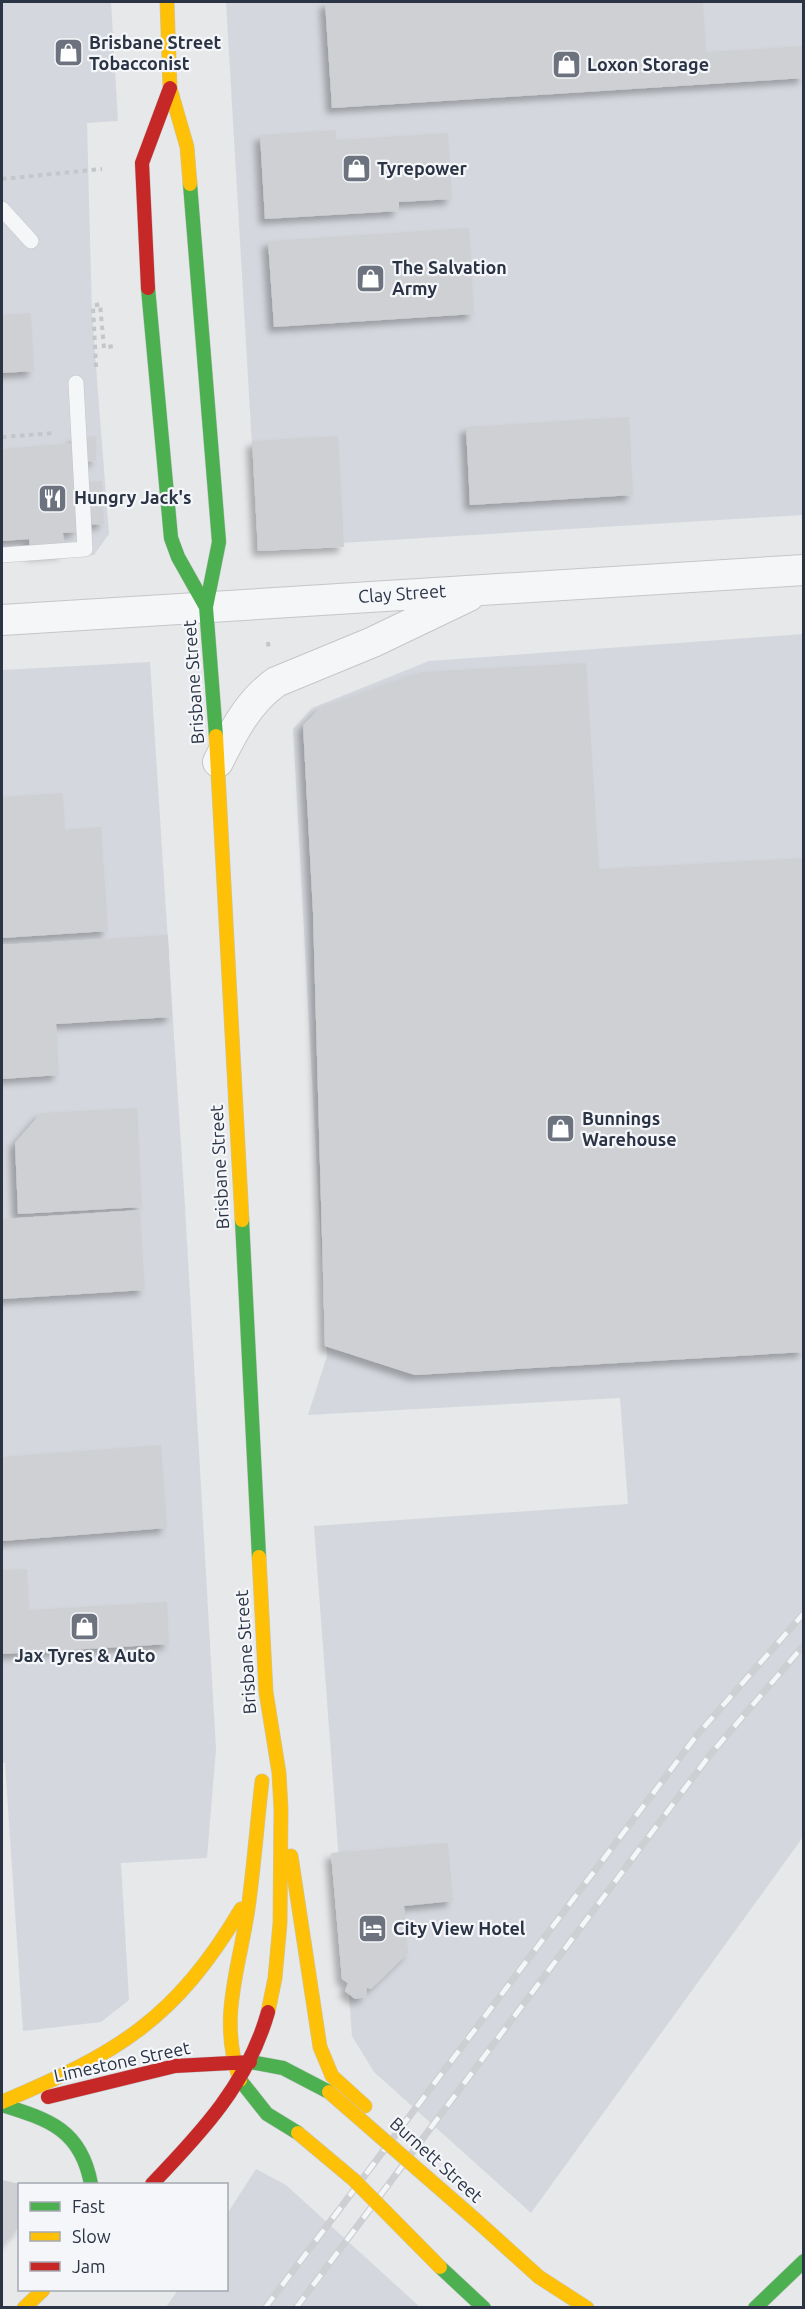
<svg xmlns="http://www.w3.org/2000/svg" width="805" height="2309" font-family="Ubuntu,sans-serif">
<defs>
<filter id="shadow"><feDropShadow dx="-5.5" dy="5.5" stdDeviation="3" flood-color="#0004"/></filter>
</defs>
<rect width="100%" height="100%" fill="#e6e8ea"/>
<!-- built -->
<path fill="#d4d7dd" d="M2,2H111L118,121L87,123L92,315L109,534L94,555L2,561Z
M226,2H803V515L258,548Z
M803,634V1837L531,2213L374,2072L352,2036L314,1526L628,1504L620,1398L308,1415L327,1356L293,729L312,708L429,661Z
M150,662L185,1207L216,1749L207,1858L121,1863L129,2000L101,2022L23,2031L5,1763H2V670Z
M256,2169L286,2185L420,2307H166L178,2290H226L227,2214Z"/>
<!-- building -->
<path fill="#ced0d3" filter="url(#shadow)" d="M325,2H703L706,52L804,46V78L332,108Z
M336,130V140L448,133L452,199L399,202V211L265,219L260,135Z
M469,228L474,314L274,327L268,241Z
M31,313L34,371L2,373V315Z
M629,417L633,495L470,505L466,427Z
M96,436V461L74,462L75,483L102,481L104,524L77,525L78,532L63,533L64,553L31,555L29,539L2,541V449L73,443V438Z
M338,436L344,547L258,551L252,441Z
M586,663L599,869L804,858V1352L415,1375L325,1346L313,912L303,725L320,708L422,672Z
M63,793L65,830L101,827L108,931L2,938V797Z
M168,935L172,1017L56,1024L59,1075L2,1079V945Z
M137,1108L142,1207L18,1214L15,1143L41,1113Z
M140,1210L145,1290L2,1299V1219Z
M161,1445L167,1528L2,1541V1457Z
M27,1569L29,1610L167,1602L169,1644L2,1654V1570Z
M448,1843L453,1901L404,1906L408,1953L371,1989L367,1988L366,1997L355,1999L345,1991L348,1983L342,1979L331,1853Z
M2,2180L20,2184V2226L2,2246Z"/>
<g fill="none" stroke-linecap="round" stroke-linejoin="round">
<defs>
<path id="lane" d="M2,209L31,241
M2,555L85,549L76,383"/>
<path id="street" d="M2,620L804,570
M218,762C233,732 248,702 276,682L373,642L469,596"/>
<path id="fast" d="M190,184L219,542L206,607L216,736
M148,288L171,538L178,557L206,607
M242,1220L259,1557
M250,2062L283,2068L329,2092
M240,2080L267,2114L298,2133
M2,2105C50,2120 81,2130 91,2184
M440,2267L484,2308
M755,2308L804,2261"/>
<path id="slow" d="M167,2L170,88L187,147L190,184
M216,736L242,1220
M259,1557L266,1692L279,1773L281,1809L280,1923L275,1978L268,2012
M291,1856L320,2047L332,2076L365,2106
M240,2080C218,2019 239,1970 248,1909C254,1866 257,1824 262,1781
M2,2102C118,2053 175,2020 241,1909
M477,2221L539,2277L587,2308
M24,2308L43,2290"/>
<path id="jam" d="M148,288L142,163L170,88
M48,2097L175,2066L250,2062
M152,2184C202,2132 248,2083 268,2012"/>
</defs>
<!-- lane casing -->
<use href="#lane" stroke="#c4c6c8" stroke-width="16"/>
<!-- street casing -->
<use href="#street" stroke="#c4c6c8" stroke-width="32"/>
<!-- fast casing -->
<use href="#fast" stroke="#c4c6c8" stroke-width="15"/>
<!-- slow casing -->
<use href="#slow" stroke="#c4c6c8" stroke-width="15"/>
<!-- jam casing -->
<use href="#jam" stroke="#c4c6c8" stroke-width="15"/>
<!-- path -->
<path stroke="#c5c6ca" stroke-width="4" stroke-dasharray="4.5 4.5" stroke-linecap="butt" d="M2,179L102,169
M96,367L93,306L100,304L104,348L113,346
M2,437L55,433
M268,642L269,651"/>
<!-- lane -->
<use href="#lane" stroke="#f5f6f7" stroke-width="15"/>
<!-- street -->
<use href="#street" stroke="#f5f6f7" stroke-width="30"/>
<!-- fast -->
<use href="#fast" stroke="#4caf50" stroke-width="14"/>
<!-- slow -->
<use href="#slow" stroke="#ffc107" stroke-width="14"/>
<!-- jam -->
<use href="#jam" stroke="#c62828" stroke-width="14"/>
<defs>
<path id="rail" d="M265,2308L697,1735L804,1613
M296,2308L709,1756L804,1645"/>
</defs>
<!-- rail casing -->
<use href="#rail" stroke="#cecfd2" stroke-width="7"/>
<!-- rail -->
<use href="#rail" stroke="#f4f6f9" stroke-width="4.5" stroke-dasharray="14" stroke-linecap="butt"/>
<defs>
<path id="slow-bridge" d="M329,2092L477,2221
M298,2133L354,2180L440,2267"/>
</defs>
<!-- slow-bridge casing -->
<use href="#slow-bridge" stroke="#c4c6c8" stroke-width="15" stroke-linecap="butt"/>
<!-- slow-bridge -->
<use href="#slow-bridge" stroke="#ffc107" stroke-width="14"/>
</g>
<!-- icons -->
<defs>
<symbol id="shop-square" viewBox="-11 -11 22 22"><rect x="-9" y="-9" width="18" height="18" rx="4" fill="#6c737f" stroke="#f4f6f9"/><path d="M-5-2.5h2.3a2.7 3.5 0 0 1 5.4 0H5L5.5 6h-11ZM-1.5-2.5h3a1.5 2.3 0 0 0-3 0Z" fill="#fff"/></symbol>
<symbol id="restaurant-square" viewBox="-11 -11 22 22"><rect x="-9" y="-9" width="18" height="18" rx="4" fill="#6c737f" stroke="#f4f6f9"/><path d="M-5-6h1v4h1v-4h1v4h1v-4h1v5L-1.5 .5V6h-2V.5L-5-1ZM5-6V6H3V1.5H1.5Q1.5-4 5-6Z" fill="#fff"/></symbol>
<symbol id="hotel-square" viewBox="-11 -11 22 22"><rect x="-9" y="-9" width="18" height="18" rx="4" fill="#6c737f" stroke="#f4f6f9"/><path d="M-6-4.5h1.5V1H6V5H4.5V3h-9V5H-6ZM-4 0a1.8 1.8 0 1 1 3.6 0ZM.5 0V-2.5h3Q6-2.5 6 0Z" fill="#fff"/></symbol>
</defs>
<g fill-rule="evenodd">
<use href="#shop-square" x="52" y="36" width="33" height="33"/>
<use href="#shop-square" x="550" y="48" width="33" height="33"/>
<use href="#shop-square" x="340" y="152" width="33" height="33"/>
<use href="#shop-square" x="354" y="262" width="33" height="33"/>
<use href="#restaurant-square" x="36" y="482" width="33" height="33"/>
<use href="#shop-square" x="544" y="1112" width="33" height="33"/>
<use href="#shop-square" x="68" y="1610" width="33" height="33"/>
<use href="#hotel-square" x="356" y="1912" width="33" height="33"/>
</g>
<g text-anchor="middle" stroke-width="4.5" stroke-linejoin="round" paint-order="stroke">
<!-- poi labels -->
<g font-size="18" font-weight="bold" fill="#2b3445" stroke="#f4f6f9" text-anchor="start">
<text x="89" y="49">Brisbane Street<tspan x="89" dy="21">Tobacconist</tspan></text>
<text x="587" y="71">Loxon Storage</text>
<text x="377" y="175">Tyrepower</text>
<text x="392" y="274">The Salvation<tspan x="392" dy="21">Army</tspan></text>
<text x="74" y="504">Hungry Jack's</text>
<text x="582" y="1125">Bunnings<tspan x="582" dy="21">Warehouse</tspan></text>
<text x="85" y="1662" text-anchor="middle">Jax Tyres &amp; Auto</text>
<text x="393" y="1935">City View Hotel</text>
</g>
<!-- street labels -->
<g font-size="18" fill="#2b3445" stroke="#f4f6f9">
<text transform="translate(402 594) rotate(-4)" y="6">Clay Street</text>
<text transform="translate(194 682) rotate(-94)" y="6">Brisbane Street</text>
<text transform="translate(220 1167) rotate(-93)" y="6">Brisbane Street</text>
<text transform="translate(246 1652) rotate(-94)" y="6">Brisbane Street</text>
<text transform="translate(122 2062) rotate(-12)" y="6">Limestone Street</text>
<text transform="translate(436 2160) rotate(42)" y="6">Burnett Street</text>
</g>
</g>
<!-- border -->
<rect width="805" height="2309" fill="none" stroke="#2b3445" stroke-width="6"/>
<!-- legend -->
<rect x="18" y="2183" width="210" height="108" fill="#f4f6f9" stroke="#a4a8b1" stroke-width="1.5"/>
<rect x="30" y="2202" width="30" height="9" fill="#4caf50" stroke="#a4a8b1" stroke-width="1.5"/>
<text x="72" y="2213" font-size="18" fill="#2b3445">Fast</text>
<rect x="30" y="2232" width="30" height="9" fill="#ffc107" stroke="#a4a8b1" stroke-width="1.5"/>
<text x="72" y="2243" font-size="18" fill="#2b3445">Slow</text>
<rect x="30" y="2262" width="30" height="9" fill="#c62828" stroke="#a4a8b1" stroke-width="1.5"/>
<text x="72" y="2273" font-size="18" fill="#2b3445">Jam</text>
</svg>
